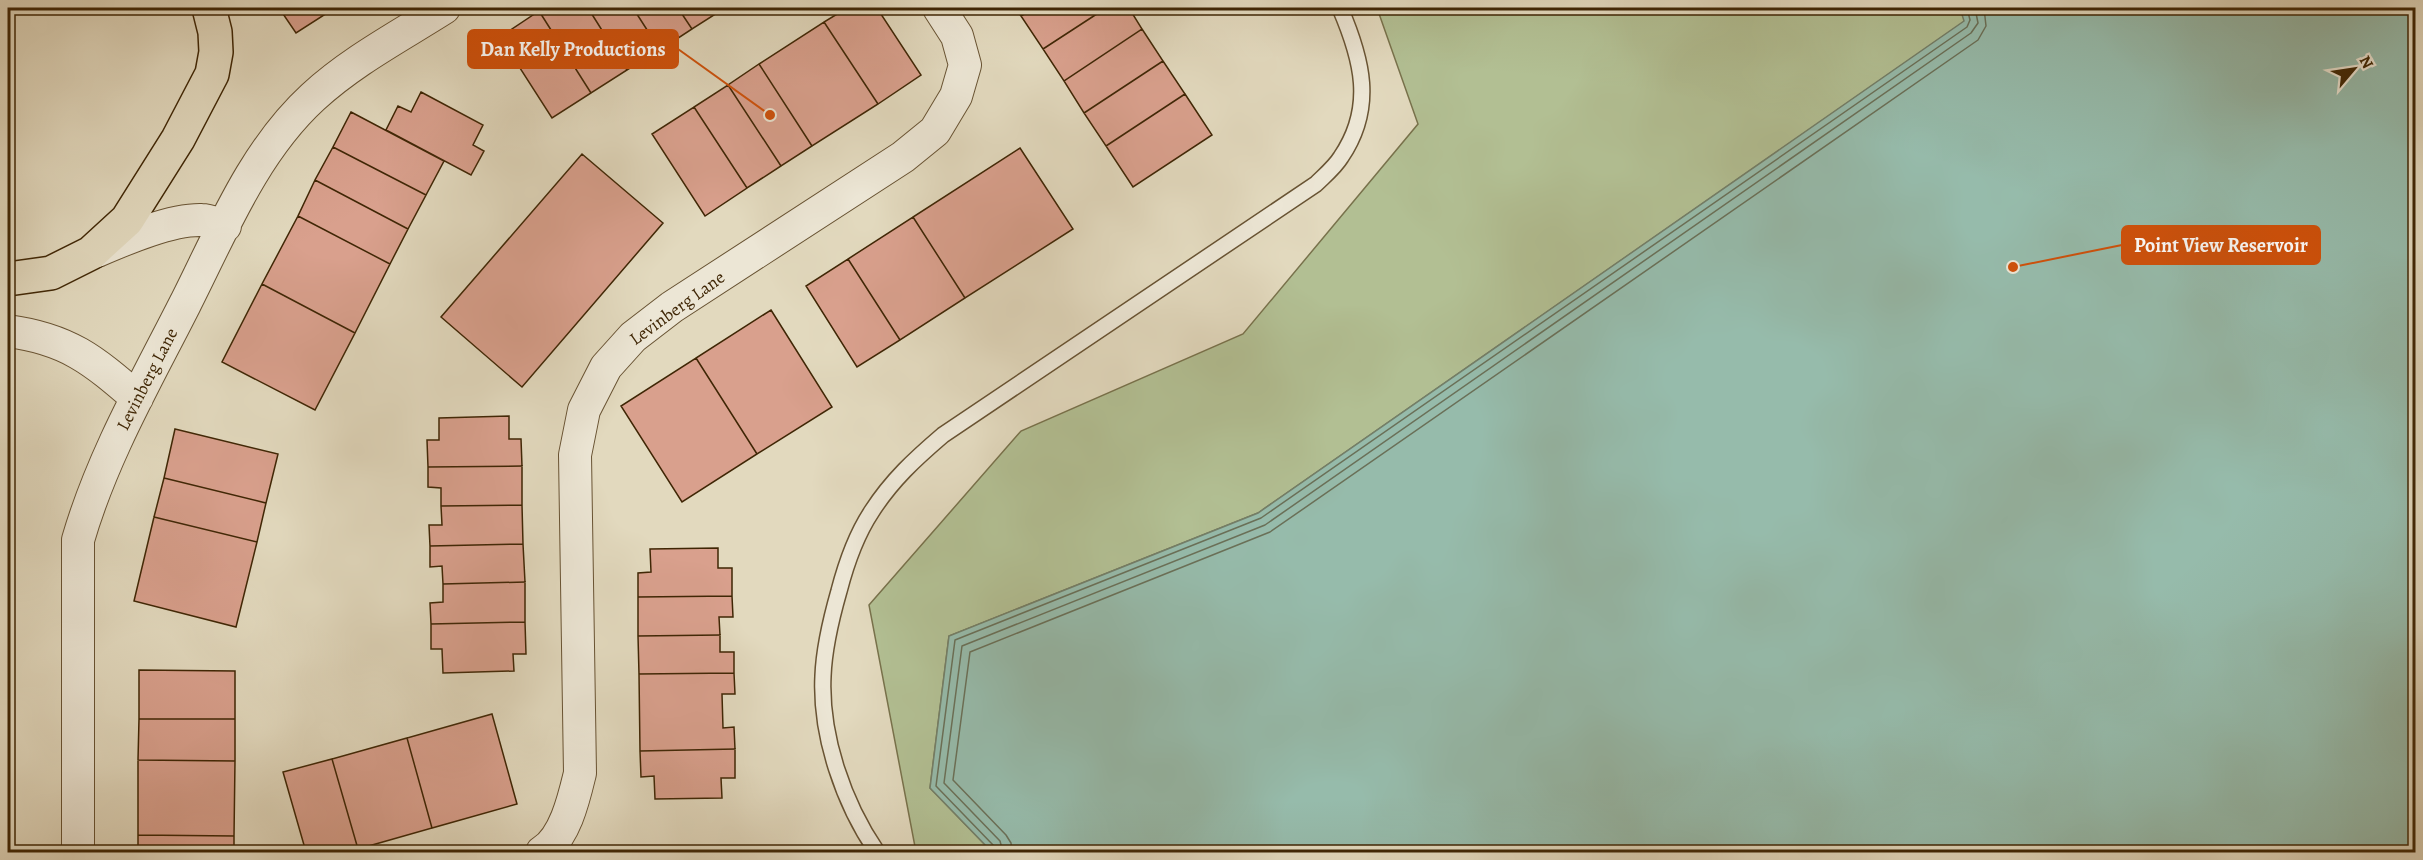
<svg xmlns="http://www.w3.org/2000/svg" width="2423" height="860" font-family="Alegreya,serif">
<rect width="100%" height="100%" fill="#e2d9be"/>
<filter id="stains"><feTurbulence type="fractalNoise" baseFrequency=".00333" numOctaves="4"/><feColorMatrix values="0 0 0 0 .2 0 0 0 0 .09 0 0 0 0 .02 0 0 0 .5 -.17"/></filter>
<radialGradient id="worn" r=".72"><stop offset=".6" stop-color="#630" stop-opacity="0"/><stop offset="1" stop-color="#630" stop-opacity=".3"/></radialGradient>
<!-- green -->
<path fill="#b2bf93" stroke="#78724c" stroke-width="1.5" d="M1377,8H1960L1965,21L1258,513L949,636L930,788L992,852H916L869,605L1021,431L1243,334L1418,124Z"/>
<!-- water -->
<path fill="#96bbab" stroke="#737f69" stroke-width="1.5" d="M1960,8H2415V852H992L930,788L949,636L1258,513L1964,21Z"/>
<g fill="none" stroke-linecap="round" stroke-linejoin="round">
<!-- shore -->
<path stroke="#6a7058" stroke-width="1.5" d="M996,852L994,846L936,786L955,640L1261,518L1967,27L1970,20L1967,8
M1003,852L1000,841L944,783L962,646L1265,525L1971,33L1978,23L1975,8
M1012,852L1011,843L1006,835L953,780L970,652L1270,532L1978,40L1986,26L1984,8"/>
</g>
<!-- building -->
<path fill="#d9a08d" stroke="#3f2605" stroke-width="1.5" d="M279,8H335L296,33Z
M545,8H588L627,70L591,93L539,11Z
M588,8H633L660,50L627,70Z
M633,8H678L692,29L660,50Z
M678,8H725L692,29Z
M847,8H877L921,75L878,104L824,22Z
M1015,8H1035L1021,16Z
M1035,8H1106L1043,49L1021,16Z
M1106,8H1129L1142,29L1064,81L1043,49Z
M539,11L591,93L552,118L500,37Z
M824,22L878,104L812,146L759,64Z
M1142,29L1163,61L1084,113L1064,81Z
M1163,61L1185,94L1106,146L1084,113Z
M759,64L812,146L781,166L728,85Z
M728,85L781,166L747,188L694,107Z
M421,92L483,125L473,145L484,151L471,175L386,130L398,106L411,112Z
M1185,94L1212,135L1133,187L1106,146Z
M694,107L747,188L705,216L652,134Z
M351,112L444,161L426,195L333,147Z
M333,147L426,195L408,229L315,180Z
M1020,148L1073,229L965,298L913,217Z
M582,154L663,223L522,387L441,317Z
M315,180L408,229L390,264L298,216Z
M298,216L390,264L355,333L262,284Z
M913,217L965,298L900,340L848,259Z
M848,259L900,340L857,367L806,286Z
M262,284L355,333L315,410L222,362Z
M771,310L832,407L757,454L696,358Z
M696,358L757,454L682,502L621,406Z
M509,416V439H521L522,466L428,467L427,440H439V418Z
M175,429L278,454L266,503L164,478Z
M522,466V505L441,506V488L428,487V467Z
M164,478L266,503L257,542L154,517Z
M522,505L523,544L430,546L429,525H442L441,506Z
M154,517L257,542L236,627L134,601Z
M523,544L525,582L443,584L442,566L430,567V546Z
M718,548V568H732V596L638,597V573L651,572L650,549Z
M525,582V622L431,624L430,603L443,602V584Z
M732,596L733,617H719L720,635L638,636V597Z
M525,622L526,654H513L514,671L443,673L442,649H431V624Z
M720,635V652H734V673L639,674L638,636Z
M139,670L235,671V719H139Z
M734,673L735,694H722L723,728L734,727L735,749L640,751L639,674Z
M492,714L517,804L432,828L407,738Z
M139,719H235V761L138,760Z
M407,738L432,828L358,849L332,759Z
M735,749V778H721L722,798L655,799L654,776L641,777L640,751Z
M332,759L358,849L346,852H306L283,772Z
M138,760L235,761L234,836L138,835Z
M138,835L234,836V852H138Z"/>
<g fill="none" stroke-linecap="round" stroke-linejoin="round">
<defs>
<path id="lane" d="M877,852C844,804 820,736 823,676C824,648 831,619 839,591C846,564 856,535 872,511C892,480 915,459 943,435L1316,184C1324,176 1335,167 1341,157C1375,107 1362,59 1340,8"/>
<path id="street" d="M97,251C125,239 171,219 202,220C209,220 218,224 225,226
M8,331C68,339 93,360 137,398
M78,852V540C102,457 146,381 185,304C221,233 253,152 313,97C352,61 400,36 444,8
M542,852C565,838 574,798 580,773L575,455L584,410L606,367L633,337L672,307L903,157L935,131L956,96L965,65L957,36L939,8"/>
<path id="primary" d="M8,279L51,273L91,253L127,220L178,139L212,74L216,52L215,32L209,8"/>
</defs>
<!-- lane casing -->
<use href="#lane" stroke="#685333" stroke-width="18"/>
<!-- street casing -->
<use href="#street" stroke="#685333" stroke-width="34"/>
<!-- primary casing -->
<use href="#primary" stroke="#3f2605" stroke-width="36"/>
<!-- lane -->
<use href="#lane" stroke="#ece6d5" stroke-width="15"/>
<!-- street -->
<use href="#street" stroke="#ece6d5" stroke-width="32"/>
<!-- primary -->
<use href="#primary" stroke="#e2d9be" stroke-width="33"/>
</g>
<g text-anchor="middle" stroke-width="4.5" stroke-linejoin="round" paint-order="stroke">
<!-- street labels -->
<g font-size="18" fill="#3f2605" stroke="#ece6d5">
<text transform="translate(677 308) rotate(-36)" y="6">Levinberg Lane</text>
<text transform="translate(147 379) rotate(-63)" y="6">Levinberg Lane</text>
</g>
</g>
<!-- callouts -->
<path fill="none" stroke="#cf510b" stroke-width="2" d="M770 115L678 49M2013 267L2122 245"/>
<g fill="#cf510b" stroke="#ece6d5" stroke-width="2">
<circle cx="770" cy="115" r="6"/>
<circle cx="2013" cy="267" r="6"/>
</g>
<g fill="#cf510b" stroke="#cf510b" stroke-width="2">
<rect x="468" y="30" width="210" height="38" rx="6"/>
<rect x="2122" y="226" width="198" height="38" rx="6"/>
</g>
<g font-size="20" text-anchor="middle" font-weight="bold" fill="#fff">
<text x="573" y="56">Dan Kelly Productions</text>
<text x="2221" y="252">Point View Reservoir</text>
</g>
<!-- margin -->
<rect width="2423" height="860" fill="none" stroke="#e2d9be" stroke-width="30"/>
<rect x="9" y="9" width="2405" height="842" fill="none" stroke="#3f2605" stroke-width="3"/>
<rect x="15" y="15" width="2393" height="830" fill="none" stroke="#3f2605" stroke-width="1.5"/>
<!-- north arrow -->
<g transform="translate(2354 69) rotate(61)" stroke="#ece6d5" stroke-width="4.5" paint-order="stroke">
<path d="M0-4.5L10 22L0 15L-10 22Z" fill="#3f2605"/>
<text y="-9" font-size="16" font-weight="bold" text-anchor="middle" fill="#3f2605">N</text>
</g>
<rect width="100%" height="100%" filter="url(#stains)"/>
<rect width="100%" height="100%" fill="url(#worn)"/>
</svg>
